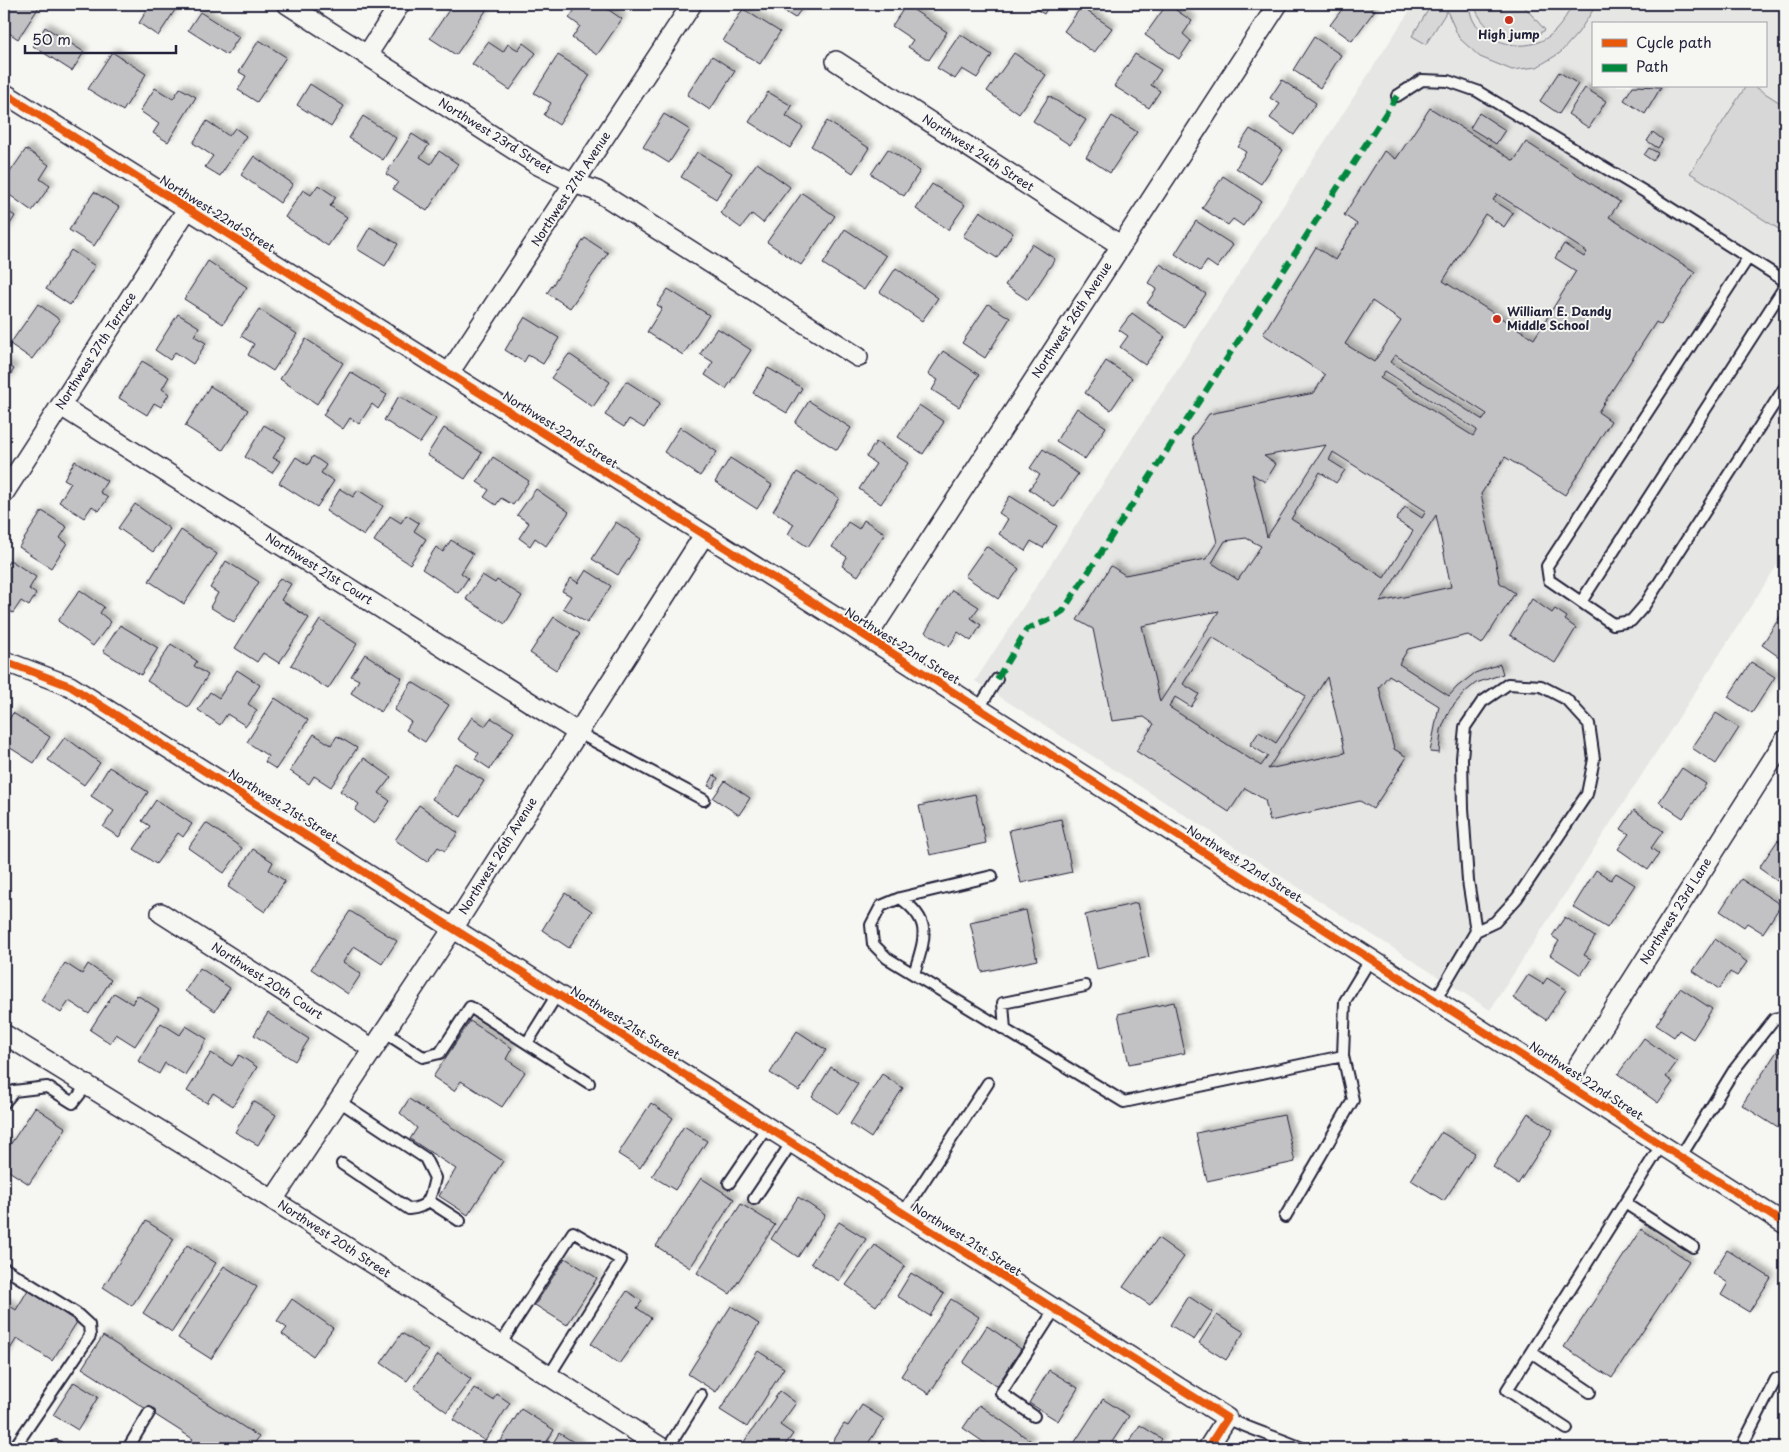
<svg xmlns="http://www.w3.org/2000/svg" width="1789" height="1452" font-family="'Playpen Sans',sans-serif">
<defs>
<filter id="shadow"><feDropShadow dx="4.5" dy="-4.5" stdDeviation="2.5" flood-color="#0004"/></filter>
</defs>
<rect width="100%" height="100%" fill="#f6f6f2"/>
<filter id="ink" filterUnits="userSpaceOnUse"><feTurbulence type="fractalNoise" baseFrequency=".02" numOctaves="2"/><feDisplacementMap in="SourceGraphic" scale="10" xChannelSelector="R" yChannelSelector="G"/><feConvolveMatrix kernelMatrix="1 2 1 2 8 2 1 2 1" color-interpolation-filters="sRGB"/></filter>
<g filter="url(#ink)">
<!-- built -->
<path fill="#e6e6e4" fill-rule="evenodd" d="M1414,4H1785V553L1490,1010L975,681ZM1593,24H1765V86H1593Z"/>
<!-- green -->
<path fill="#d7d7d7" stroke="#7c7c89" d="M1432,4H1468C1470,10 1471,17 1474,22C1493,47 1533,55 1556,30C1563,23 1568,12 1573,4H1597L1578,33L1560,53L1537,67L1512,70L1480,57L1459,38L1447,11L1426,44L1412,36Z
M1474,4H1522L1545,30C1518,50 1482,34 1474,4Z
M1746,86H1754L1785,106V233L1690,173Z"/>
<!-- building -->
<path fill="#c2c2c4" stroke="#22223b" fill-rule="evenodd" filter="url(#shadow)" d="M4,4H41L18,39L9,33L4,40Z
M151,4H179L158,36L139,23Z
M453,4H479L487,9L456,55L430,38Z
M579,4L591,10L595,4H600L622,19L597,55L572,38L580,26L569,18Z
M772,4H805L795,18Z
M1028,4H1050L1044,14Z
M1167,4L1192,21L1183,34L1191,41L1179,59L1145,35Z
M1346,4H1366L1375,10L1352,41L1330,25Z
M906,5L947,32L929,60L908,47L913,40L892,26Z
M1081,7L1112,28L1094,53L1064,31Z
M743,9L780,32L760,64L723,41Z
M200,12L239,37L227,55L188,30Z
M45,27L84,52L72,71L33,46Z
M960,34L992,55L977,78L962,69L955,79L937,68Z
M1314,37L1341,55L1320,88L1293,70Z
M259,40L286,57L257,102L238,90L246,76L239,72Z
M488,42L503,52L508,44L518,50L523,43L536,53L510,90L472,64Z
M112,52L146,74L123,111L88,89Z
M1014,53L1046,75L1019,114L987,91Z
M1135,54L1161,70L1151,85L1160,91L1149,108L1114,86Z
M558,55L590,75L559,125L544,115L551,103L534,93Z
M712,56L735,71L710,110L687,95Z
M1559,72L1578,84L1559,114L1540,101Z
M1282,80L1316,103L1294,135L1270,118L1280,104L1270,98Z
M310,84L344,106L331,127L297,105Z
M1633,86L1661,87L1645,114L1624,100Z
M155,88L173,99L180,88L196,97L168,142L153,133L159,124L140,111Z
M1585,88L1606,101L1589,128L1568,114Z
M768,92L792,106L786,116L803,127L790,148L749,122Z
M1049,96L1086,120L1070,145L1033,121Z
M1430,108L1514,161L1526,142L1620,202L1609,217L1695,272L1661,325L1656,322L1598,412L1611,421L1565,495L1505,457L1481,494L1500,583L1515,593L1482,644L1468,635L1408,649L1399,664L1449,696L1457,687L1475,673L1500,664L1503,674L1476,683L1465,692L1449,711L1441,730L1439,753L1430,752L1439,706L1389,675L1379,687L1394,749L1407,757L1373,809L1360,801L1270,821L1265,800L1245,788L1229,812L1136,751L1154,724L1144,717L1112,721L1093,629L1077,620L1111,566L1125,575L1206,559L1217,542L1192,438L1209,414L1314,393L1325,375L1263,334L1316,247L1335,260L1357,224L1344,215L1384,151L1396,159ZM1497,194L1587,252L1584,257L1564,244L1555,258L1576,271L1534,339L1443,281L1485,214L1504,227L1513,213L1493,200ZM1372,301L1401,321L1374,362L1345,344ZM1395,355L1487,414L1483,420L1390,362ZM1385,371L1477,430L1473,436L1380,378ZM1326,445L1267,537L1252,474L1265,482L1276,464L1264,456ZM1333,452L1426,511L1422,518L1405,507L1396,520L1413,531L1384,578L1291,519L1320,472L1336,483L1345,470L1329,460ZM1436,515L1451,587L1380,602ZM1246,538L1261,546L1238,580L1212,563L1225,541ZM1219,611L1160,702L1142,626ZM1212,637L1306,696L1276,743L1259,732L1250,745L1268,756L1261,766L1169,707L1175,697L1191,707L1199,694L1183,684ZM1327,677L1345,753L1268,769Z
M1479,113L1505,130L1496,144L1470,128Z
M664,114L690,130L669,163L643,147Z
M363,116L396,138L383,160L349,138Z
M1112,116L1137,132L1110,173L1086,157Z
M207,121L229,136L235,128L246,136L220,176L205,167L213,156L193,143Z
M827,121L869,148L853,173L811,146Z
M1250,129L1283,150L1261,184L1236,168L1246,152L1238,147Z
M1653,132L1663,140L1658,148L1647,141Z
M412,134L429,145L420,157L431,164L439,151L458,164L427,211L393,189L398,182L386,174Z
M1649,148L1658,153L1653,161L1644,155Z
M26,149L49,165L40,179L50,186L32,211L4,191V181Z
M888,149L920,171L904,196L871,174Z
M697,152L732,173L716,199L681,177Z
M254,156L293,184L280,203L241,175Z
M757,163L790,187L763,223L752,214L741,228L720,213Z
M1223,176L1261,201L1243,226L1233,219L1228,225L1202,208Z
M932,184L965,205L948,230L916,209Z
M318,185L336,197L330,206L347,217L328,246L285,217L303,190L311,195Z
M94,192L119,207L94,246L69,230Z
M802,193L835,216L801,265L767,242Z
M4,209L15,216L4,234Z
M980,211L1013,233L997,258L963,236Z
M1196,221L1233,245L1217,268L1207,261L1200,271L1175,254Z
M370,227L398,244L385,266L357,249Z
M845,229L886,256L864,290L823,264Z
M585,238L608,253L570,308L547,293Z
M1032,244L1055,259L1028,300L1005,285Z
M71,250L95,266L70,305L46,289Z
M208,261L247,287L223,324L184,299Z
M1160,264L1206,294L1184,327L1147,303L1157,289L1148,283Z
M896,268L938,298L922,321L880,292Z
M668,289L709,315L683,355L647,332L662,308L657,305Z
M38,304L60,320L32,359L10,344Z
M988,304L1010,318L985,358L962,343Z
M259,309L297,334L273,371L248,355L254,344L241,336Z
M1132,313L1165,337L1145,365L1120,347L1128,336L1119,330Z
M178,314L199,327L194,336L206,343L193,364L175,352L170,360L155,350Z
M525,317L559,338L543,364L528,355L524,362L505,350Z
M717,328L751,350L726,389L705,375L713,362L700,354Z
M306,339L343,363L317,404L280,379Z
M943,351L979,375L959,407L932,390L938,380L928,374Z
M569,354L610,382L593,407L551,378Z
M142,361L169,377L162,389L169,394L161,407L154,403L147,415L119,398Z
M1106,361L1132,378L1111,410L1085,393Z
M4,363L14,369L4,385Z
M768,368L802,388L787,413L753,393Z
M350,372L387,395L378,409L372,404L359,424L350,418L343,429L323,415Z
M626,381L660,403L644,428L629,419L624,427L605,415Z
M210,386L248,410L223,450L185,426Z
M399,396L436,419L420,443L384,420Z
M809,401L851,428L837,450L795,423Z
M919,405L944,422L923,454L898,437Z
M1077,408L1106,427L1085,459L1056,441Z
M264,425L286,438L273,458L280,461L272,473L245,457Z
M680,427L717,452L700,476L664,452Z
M444,428L482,453L465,479L427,455Z
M876,442L908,463L881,504L859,489L876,464L866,457Z
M1043,449L1078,474L1055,507L1029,489L1040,475L1030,468Z
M313,456L326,465L321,473L334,481L317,507L279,483L296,457L308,465Z
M493,457L529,481L513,505L501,498L496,505L484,497L489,490L477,482Z
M730,458L772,485L757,509L715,482Z
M75,461L107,481L100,492L108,498L99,511L92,506L84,518L59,502L71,483L64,479Z
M797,472L839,498L808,547L788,534L794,524L773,511Z
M340,489L353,497L358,490L383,506L364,536L326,511Z
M536,489L569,512L546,546L535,538L530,546L519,538L529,523L517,515Z
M1010,496L1057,526L1043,548L1031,541L1025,551L999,534L1008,519L999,513Z
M135,504L170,529L153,552L118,528Z
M42,511L67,527L60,538L67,543L51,568L19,547Z
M406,515L419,523L414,531L426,539L410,564L374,541L390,516L401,523Z
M864,520L885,533L858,576L842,566L847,557L832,547L848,522L859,529Z
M616,522L641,539L618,575L592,559Z
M181,530L217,554L184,604L149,581Z
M451,540L473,554L461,573L468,578L458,593L422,569L436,547L443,552Z
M986,546L1019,569L998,599L965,576Z
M10,560L36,577L29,589L36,594L29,606L21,601L13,613L4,608V569Z
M226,561L259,582L234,622L210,607L218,593L210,588Z
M586,570L611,586L587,623L563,608L571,596L562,591L571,578L578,583Z
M482,575L495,583L497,580L522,596L505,624L466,599Z
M280,578L291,584L281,600L309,618L279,663L263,653L257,662L235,648Z
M80,590L104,607L100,613L111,622L93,646L58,621Z
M952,590L979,607L971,618L981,625L971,641L958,632L949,647L925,632Z
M1532,599L1552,613L1555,609L1567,617L1565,620L1576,628L1555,663L1510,635Z
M1785,609V661L1762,645Z
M554,617L580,634L556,670L530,653Z
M320,620L357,644L328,689L291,665Z
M120,625L158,648L141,675L103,651Z
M171,644L197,661L194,666L208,675L188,707L147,681Z
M365,654L402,678L381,712L351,693L359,680L351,676Z
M1751,662L1775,677L1752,713L1728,697Z
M237,670L260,685L248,704L257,710L246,726L227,714L220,725L198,710L210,692L219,698Z
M412,682L449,705L425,742L406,730L411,722L394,710Z
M275,698L308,720L276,769L265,762L268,756L247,742Z
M13,713L50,737L34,763L4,744V727Z
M1716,713L1739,728L1716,764L1692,748Z
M472,717L485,726L491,718L514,732L490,769L475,759L479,753L458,739Z
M314,734L331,745L337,736L357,748L331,787L314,776L309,784L290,771Z
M65,737L100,763L84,785L48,760Z
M364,758L391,777L379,793L390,801L374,824L355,810L359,804L340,791Z
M455,763L484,781L461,817L432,799Z
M109,767L148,792L119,837L103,827L114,811L91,796Z
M1682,768L1706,784L1683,818L1659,802Z
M714,775L718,778L713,788L708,786Z
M725,781L750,798L739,815L713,798Z
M975,794L986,843L930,855L919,806Z
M156,800L192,824L183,837L178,833L156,864L134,849L150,826L142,821Z
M419,805L458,833L445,851L438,847L427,862L395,840Z
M1634,810L1663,831L1651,848L1659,854L1648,870L1618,849L1629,834L1621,829Z
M1061,819L1072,872L1021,883L1009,830Z
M206,823L242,848L224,873L188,848Z
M1778,840L1785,845V876L1780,883L1759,868Z
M253,849L273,862L269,870L285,881L265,912L228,887Z
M1596,870L1611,880L1616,873L1635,885L1607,928L1573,907Z
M1741,879L1781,905L1763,933L1747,923L1744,927L1720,911Z
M565,893L592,911L569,948L542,930Z
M1137,903L1149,957L1097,969L1085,915Z
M1026,910L1037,960L982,972L970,922Z
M350,911L397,941L382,964L354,946L343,962L361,974L348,994L311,969Z
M1565,917L1595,937L1584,955L1591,959L1581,975L1550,955L1559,941L1552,936Z
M1715,939L1747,962L1737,976L1730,972L1719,989L1693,971Z
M65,963L82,974L88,964L111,980L89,1014L69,1001L61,1013L41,1000Z
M200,968L230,988L215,1011L185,991Z
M1528,975L1543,984L1547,978L1566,990L1546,1020L1513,998Z
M1680,988L1712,1009L1693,1039L1679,1030L1674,1037L1656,1025Z
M114,993L132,1004L137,995L159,1009L135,1046L116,1034L110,1043L90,1030Z
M1174,1002L1185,1053L1129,1064L1118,1014Z
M268,1013L309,1039L295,1061L254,1035Z
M470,1021L512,1048L506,1059L525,1072L502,1107L461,1081L454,1091L433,1077Z
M161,1023L180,1035L186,1026L207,1039L185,1075L165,1063L159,1074L138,1061Z
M797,1031L826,1050L799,1091L770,1073Z
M1644,1038L1677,1062L1666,1077L1673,1082L1658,1103L1618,1074Z
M1785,1039V1117L1778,1128L1742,1105Z
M211,1053L232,1066L239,1055L257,1067L233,1106L213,1093L207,1103L187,1091Z
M831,1067L858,1084L838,1114L812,1097Z
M882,1074L903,1088L871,1138L850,1124Z
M409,1099L503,1161L468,1215L439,1196L456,1169L410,1139L417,1128L400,1113Z
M253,1101L276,1115L258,1145L235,1132Z
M651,1103L673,1118L640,1168L618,1154Z
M35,1107L66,1128L29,1184L4,1168V1141L10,1145Z
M1528,1113L1553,1130L1518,1184L1493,1167Z
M1284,1115L1295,1162L1207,1181L1196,1133Z
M684,1126L707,1141L675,1190L652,1176Z
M1441,1132L1475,1153L1444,1201L1411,1180Z
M701,1178L734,1199L690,1268L656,1246Z
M798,1197L825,1215L798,1257L771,1239Z
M741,1204L775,1225L730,1294L697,1273Z
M146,1221L174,1239L132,1306L103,1287Z
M839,1222L866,1239L839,1281L811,1263Z
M1641,1229L1689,1261L1612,1378L1564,1347Z
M1158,1238L1184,1257L1150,1305L1123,1287Z
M187,1245L216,1263L172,1332L143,1313Z
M875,1245L905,1266L876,1306L846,1285Z
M1727,1250L1771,1278L1749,1312L1721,1295L1728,1283L1713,1273Z
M565,1258L597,1278L567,1325L535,1305Z
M224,1266L257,1287L211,1359L178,1338Z
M911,1273L944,1294L930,1316L897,1296Z
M28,1290L77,1322L52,1361L17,1338L4,1359V1302L16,1310Z
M627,1291L642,1301L637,1308L651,1318L619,1364L591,1344Z
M1188,1296L1212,1312L1194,1340L1170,1325Z
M292,1299L333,1328L313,1356L282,1334L287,1328L277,1321Z
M951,1299L979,1317L929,1394L901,1376Z
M731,1306L759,1324L716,1392L688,1374Z
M1217,1315L1244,1332L1226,1360L1199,1343Z
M987,1326L1021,1349L997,1386L963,1363Z
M402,1333L428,1351L407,1381L381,1363Z
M103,1336L259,1437L251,1448H187L193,1439L82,1368Z
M758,1351L784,1368L747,1427L720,1410Z
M438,1355L471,1379L447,1412L414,1388Z
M1049,1370L1078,1388L1058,1421L1029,1403Z
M74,1382L98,1397L78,1430L53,1415Z
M474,1388L493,1400L497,1394L510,1403L485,1441L453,1420Z
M780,1391L796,1403L780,1425L793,1434L783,1448H745L741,1446Z
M1103,1399L1129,1416L1108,1448H1071Z
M862,1405L884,1419L865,1448H829L844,1424L848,1426Z
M979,1405L1031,1441L1026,1448H992L963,1428Z
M521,1409L554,1430L543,1448H506L499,1444Z
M1140,1425L1162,1439L1156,1448H1125Z
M559,1433L583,1448H550Z"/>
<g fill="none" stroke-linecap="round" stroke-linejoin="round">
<defs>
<path id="service" d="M1397,96L1422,80L1448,81L1477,91L1645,192L1785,281
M1748,258L1547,566L1549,580L1613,624L1631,621L1644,606L1785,387
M1581,602L1785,286
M979,708L997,679
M577,732L704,800
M900,898L992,876
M914,974C924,939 934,922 900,898L881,906L871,925L873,944L887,958L1124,1102L1343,1056
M1436,999L1476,931L1495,922L1517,898L1587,794L1594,759L1589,724L1566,699L1541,686L1508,684L1482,702L1465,727L1462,758L1463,808L1468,881L1476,931
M1005,1030L1003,1003L1085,986
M384,1032L423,1057L440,1053L470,1007L589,1083
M527,1043L558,993
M339,1101L425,1158L435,1178C430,1197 431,1207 409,1209L342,1164
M4,1103L14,1091L47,1087L73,1103L87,1085
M1681,1156L1734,1070L1774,1019L1785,1017
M729,1183L767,1127
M754,1199L792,1142
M429,1201L460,1221
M1625,1203L1693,1247
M903,1213L988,1083
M1285,1217L1353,1100L1343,1056L1345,1001L1371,958
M4,1268L76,1313L89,1325L90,1336L14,1448
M500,1345L573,1232L621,1260L549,1376
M1531,1352L1590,1392
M1034,1416L1001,1393L1055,1309
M1227,1418C1251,1430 1277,1437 1302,1448
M1567,1429L1507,1390L1662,1144
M56,1446L59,1448
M128,1448L149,1413
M668,1448L701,1395
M1741,1448L1776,1379L1785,1378"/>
<path id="minor" d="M287,4L538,165L574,183L597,191L858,357
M367,55L400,4
M836,61L1120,245
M4,93L867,637L1785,1224
M449,373L692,4
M61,406L577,732
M4,493L188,208
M867,637L1278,4
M4,661L70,686L1227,1418L1208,1448
M161,913L373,1049
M4,1034L273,1200L662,1448
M1567,1083L1785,740
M273,1200L454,927L704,535"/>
</defs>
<!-- service casing -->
<use href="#service" stroke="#22223b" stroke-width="14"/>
<!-- minor casing -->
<use href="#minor" stroke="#22223b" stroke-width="22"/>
<!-- service -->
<use href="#service" stroke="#f6f6f2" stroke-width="10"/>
<!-- minor -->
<use href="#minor" stroke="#f6f6f2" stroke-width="19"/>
<!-- quiet -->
<path stroke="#00873e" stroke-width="6" stroke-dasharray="12 6" stroke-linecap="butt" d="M997,679L1027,629L1049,620L1063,611L1397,96"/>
<defs>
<path id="cycleway" d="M4,93L867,637L1785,1224
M4,661L70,686L1227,1418L1208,1448"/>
</defs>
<!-- cycleway casing -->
<use href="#cycleway" stroke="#f6f6f2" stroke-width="11"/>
<!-- cycleway -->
<use href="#cycleway" stroke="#e8590c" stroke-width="8"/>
</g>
</g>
<!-- markers -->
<g fill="#c8321e" stroke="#f6f6f2" stroke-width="2">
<circle cx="1509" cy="20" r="5"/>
<circle cx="1497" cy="319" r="5"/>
</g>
<g text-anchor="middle" stroke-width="4" stroke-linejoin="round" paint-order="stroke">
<!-- poi labels -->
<g font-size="12" font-weight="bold" fill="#22223b" stroke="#f6f6f2">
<text x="1509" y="39">High jump</text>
<text x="1507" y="316" text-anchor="start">William E. Dandy<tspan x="1507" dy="14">Middle School</tspan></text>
</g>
<!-- street labels -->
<g font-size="12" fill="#22223b" stroke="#f6f6f2">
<text transform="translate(495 136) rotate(32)" y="4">Northwest 23rd Street</text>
<text transform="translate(978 153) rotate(33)" y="4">Northwest 24th Street</text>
<text transform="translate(571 189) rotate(-57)" y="4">Northwest 27th Avenue</text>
<text transform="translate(217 214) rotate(32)" y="4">Northwest 22nd Street</text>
<text transform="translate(1072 320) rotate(-57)" y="4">Northwest 26th Avenue</text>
<text transform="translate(96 351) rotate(-57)" y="4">Northwest 27th Terrace</text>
<text transform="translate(560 430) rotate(32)" y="4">Northwest 22nd Street</text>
<text transform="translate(319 569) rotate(32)" y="4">Northwest 21st Court</text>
<text transform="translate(902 646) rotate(32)" y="4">Northwest 22nd Street</text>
<text transform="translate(283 806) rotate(32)" y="4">Northwest 21st Street</text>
<text transform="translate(498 856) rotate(-58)" y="4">Northwest 26th Avenue</text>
<text transform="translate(1244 864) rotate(32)" y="4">Northwest 22nd Street</text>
<text transform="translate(1676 911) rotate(-58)" y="4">Northwest 23rd Lane</text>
<text transform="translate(267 981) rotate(33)" y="4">Northwest 20th Court</text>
<text transform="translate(625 1023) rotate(32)" y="4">Northwest 21st Street</text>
<text transform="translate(1586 1081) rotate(33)" y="4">Northwest 22nd Street</text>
<text transform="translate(334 1239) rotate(33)" y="4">Northwest 20th Street</text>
<text transform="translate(967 1240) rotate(32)" y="4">Northwest 21st Street</text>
</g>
</g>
<!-- margin -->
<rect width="1789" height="1452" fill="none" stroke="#f6f6f2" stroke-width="20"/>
<rect x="10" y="10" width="1769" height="1432" fill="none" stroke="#22223b" stroke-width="2" filter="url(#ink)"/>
<!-- legend -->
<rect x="1592" y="22" width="175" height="65" fill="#f6f6f2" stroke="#a1a1a9"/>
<rect x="1602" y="39" width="25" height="8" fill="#e8590c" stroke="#a1a1a9"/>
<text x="1636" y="48" font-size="15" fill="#22223b">Cycle path</text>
<rect x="1602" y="64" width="25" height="8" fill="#00873e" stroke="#a1a1a9"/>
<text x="1636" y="72" font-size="15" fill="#22223b">Path</text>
<!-- scale -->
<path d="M25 45v8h151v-8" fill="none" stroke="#22223b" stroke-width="2.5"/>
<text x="32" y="45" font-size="15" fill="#22223b" stroke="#f6f6f2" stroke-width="4" paint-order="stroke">50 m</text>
</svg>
